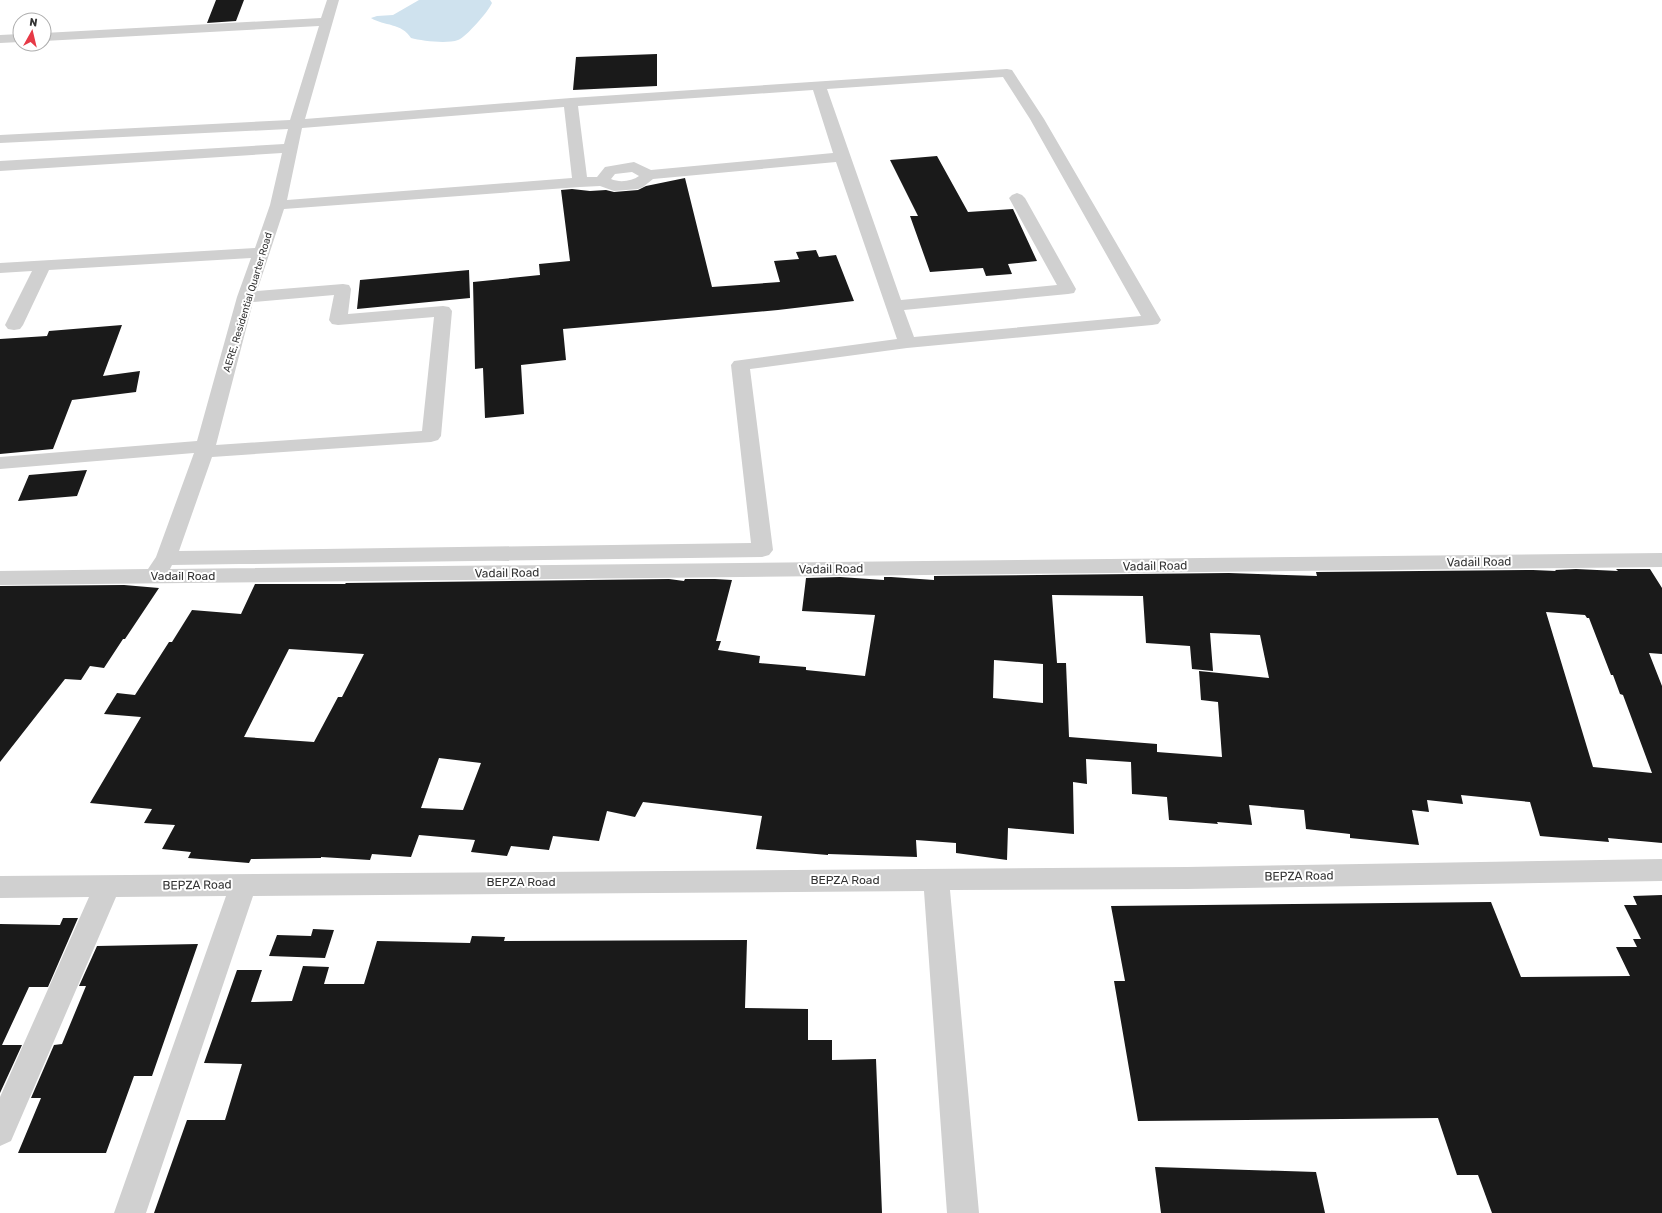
<svg xmlns="http://www.w3.org/2000/svg" width="1662" height="1213" font-family="Rubik,sans-serif">
<rect width="100%" height="100%" fill="#fff"/>
<!-- water -->
<path fill="#cfe2ee" d="M419,0H490L492,3C488,12 466,37 458,40C447,44 422,41 411,38C402,23 384,26 371,18L377,16L393,15Z"/>
<!-- building -->
<path fill="#1a1a1a" fill-rule="evenodd" d="M216,0H244L236,21L207,23Z
M657,54V86L573,90L576,57Z
M937,156L968,212L1013,209L1037,261L1008,264L1012,274L986,276L983,268L930,272L910,216H918L890,160Z
M685,178L712,287L780,282L774,261L799,259L796,252L816,250L819,257L836,255L854,301L778,310L563,329L566,360L521,365L524,414L485,418L483,368L475,369L473,282L540,275L539,264L570,261L561,190L572,189L590,191L606,190L614,192L638,190L646,186Z
M469,270L470,298L357,309L360,280Z
M122,325L103,376L140,371L136,392L72,400L53,449L0,454V339L47,336L49,331Z
M87,470L77,496L18,501L29,475Z
M1576,569L1618,571L1616,569H1650L1662,588V654L1649,653L1662,686V843L1608,838L1609,842L1540,836L1530,802L1461,795L1463,804L1427,800L1429,812L1412,810L1419,845L1350,838V834L1306,829L1304,810L1249,805L1252,825L1217,822L1218,824L1169,820L1167,797L1132,794L1131,762L1086,759L1087,784L1073,782L1074,834L1008,828L1007,860L956,853V843L916,840L917,857L828,854V855L756,849L762,816L643,802L635,817L607,811L599,841L553,836L549,850L511,846L507,856L471,852L475,840L419,835L411,857L372,854L370,860L321,857V858L251,859L249,863L188,858L191,852L162,849L175,825L144,823L152,809L90,803L141,717L104,714L117,693L135,695L169,642H172L192,610L241,614L255,584H345L346,583L669,579L684,581L685,579H715L732,580L716,641H721L718,650L760,656L759,663L806,667V670L865,676L875,615L802,611L806,578L840,577L884,580V577H891L934,580V576L1229,573L1317,576L1316,572L1533,570L1556,571L1555,570ZM1052,595L1143,596L1146,643L1190,646L1192,669L1213,671L1210,633L1260,635L1269,678L1199,671L1201,700L1218,702L1222,757L1157,752V744L1069,737L1066,663H1057ZM1546,612L1585,615L1587,618H1589L1611,675H1613L1620,694L1623,695L1652,773L1593,767ZM289,649L364,654L342,697H338L314,742L244,737ZM994,660L1043,664V703L993,698ZM439,758L481,763L463,810L421,808Z
M124,585L159,588L125,639H123L104,668L90,666L81,680L65,679L0,762V586Z
M1662,895V1213H1492L1478,1175H1457L1438,1118L1138,1121L1114,981H1125L1111,906L1491,902L1521,977L1630,976L1616,947H1637L1633,939H1641L1624,905H1637L1633,896Z
M63,918H78L48,987H29L2,1045H22L0,1093V924L60,925Z
M313,929L334,930L325,958L269,956L277,935L311,936Z
M472,936L505,937L504,941L747,940L745,1008L808,1009V1040H832V1060L876,1059L882,1213H154L187,1120H225L242,1064L204,1063L237,970H262L251,1002L292,1001L303,966L329,967L324,984H364L377,941L470,943Z
M198,944L152,1076H134L106,1153H18L41,1098H31L54,1045L62,1044L86,986H79L97,946Z
M1155,1167L1316,1172L1325,1213H1161Z"/>
<g fill="none" stroke-linecap="round" stroke-linejoin="round">
<!-- minor -->
<path fill="#d0d0d0" fill-rule="evenodd" d="M327,0H339L305,119L571,98L1007,69L1012,70L1044,119L1161,320L1158,324L1152,325L907,348L750,369L773,550L769,555L762,557L172,565L170,569L1662,553V567L0,585V571L148,569L156,557L194,453L0,469V457L197,441L237,297L251,258L49,270L23,325L20,329L14,330L8,329L5,325L32,271L0,273V263L255,248L270,205L282,153L0,171V161L284,144L288,129L0,143V135L290,120L319,26L44,41V33L321,18ZM1003,77L1030,119L1141,316L914,337L904,310L1068,294L1074,293L1076,289L1025,198L1022,195L1017,193L1012,195L1009,198L1057,285L901,300L827,89ZM813,90L833,153L651,170L634,162L605,167L597,177H587L578,106ZM564,107L572,178L287,200L302,128ZM836,162L897,339L734,361L731,365L751,543L179,551L212,457L431,442L438,440L441,436L452,311L449,307L443,306L348,314L351,289L349,285L343,284L257,291L284,209L580,187L600,186L614,191L638,189L643,187L653,179ZM632,172L639,176C632,181 620,183 611,179L615,174ZM334,295L329,320L332,324L338,325L434,317L422,431L216,445L253,302Z
M20,34V42L0,43V35Z
M1662,859V881L1187,889L950,890L979,1213H947L924,891L253,896L146,1213H114L226,896L116,897L11,1141L0,1146V1097L89,897L0,898V876L1187,867Z"/>
</g>
<g text-anchor="middle" stroke-width="4" stroke-linejoin="round" paint-order="stroke">
<!-- far-street labels -->
<g font-size="10" fill="#333" stroke="#fff">
<text transform="translate(247 302) rotate(-73)" y="4">AERE, Residential Quarter Road</text>
</g>
<!-- street labels -->
<g font-size="12" fill="#333" stroke="#fff">
<text transform="translate(1479 562) rotate(-1)" y="4">Vadail Road</text>
<text transform="translate(1155 566) rotate(-1)" y="4">Vadail Road</text>
<text transform="translate(831 569) rotate(-1)" y="4">Vadail Road</text>
<text transform="translate(507 573) rotate(-1)" y="4">Vadail Road</text>
<text x="183" y="580">Vadail Road</text>
<text transform="translate(1299 876) rotate(-1)" y="4">BEPZA Road</text>
<text x="845" y="884">BEPZA Road</text>
<text x="521" y="886">BEPZA Road</text>
<text transform="translate(197 885) rotate(-1)" y="4">BEPZA Road</text>
</g>
</g>
<!-- north arrow -->
<g transform="translate(32 32) rotate(8)"><circle r="19" fill="#ffffff" stroke="#adadad"/>
<path d="M0-3L7 15L0 10L-7 15Z" fill="#e63946"/>
<text y="-6" font-size="11" font-weight="bold" text-anchor="middle" fill="#333333">N</text>
</g>
</svg>
